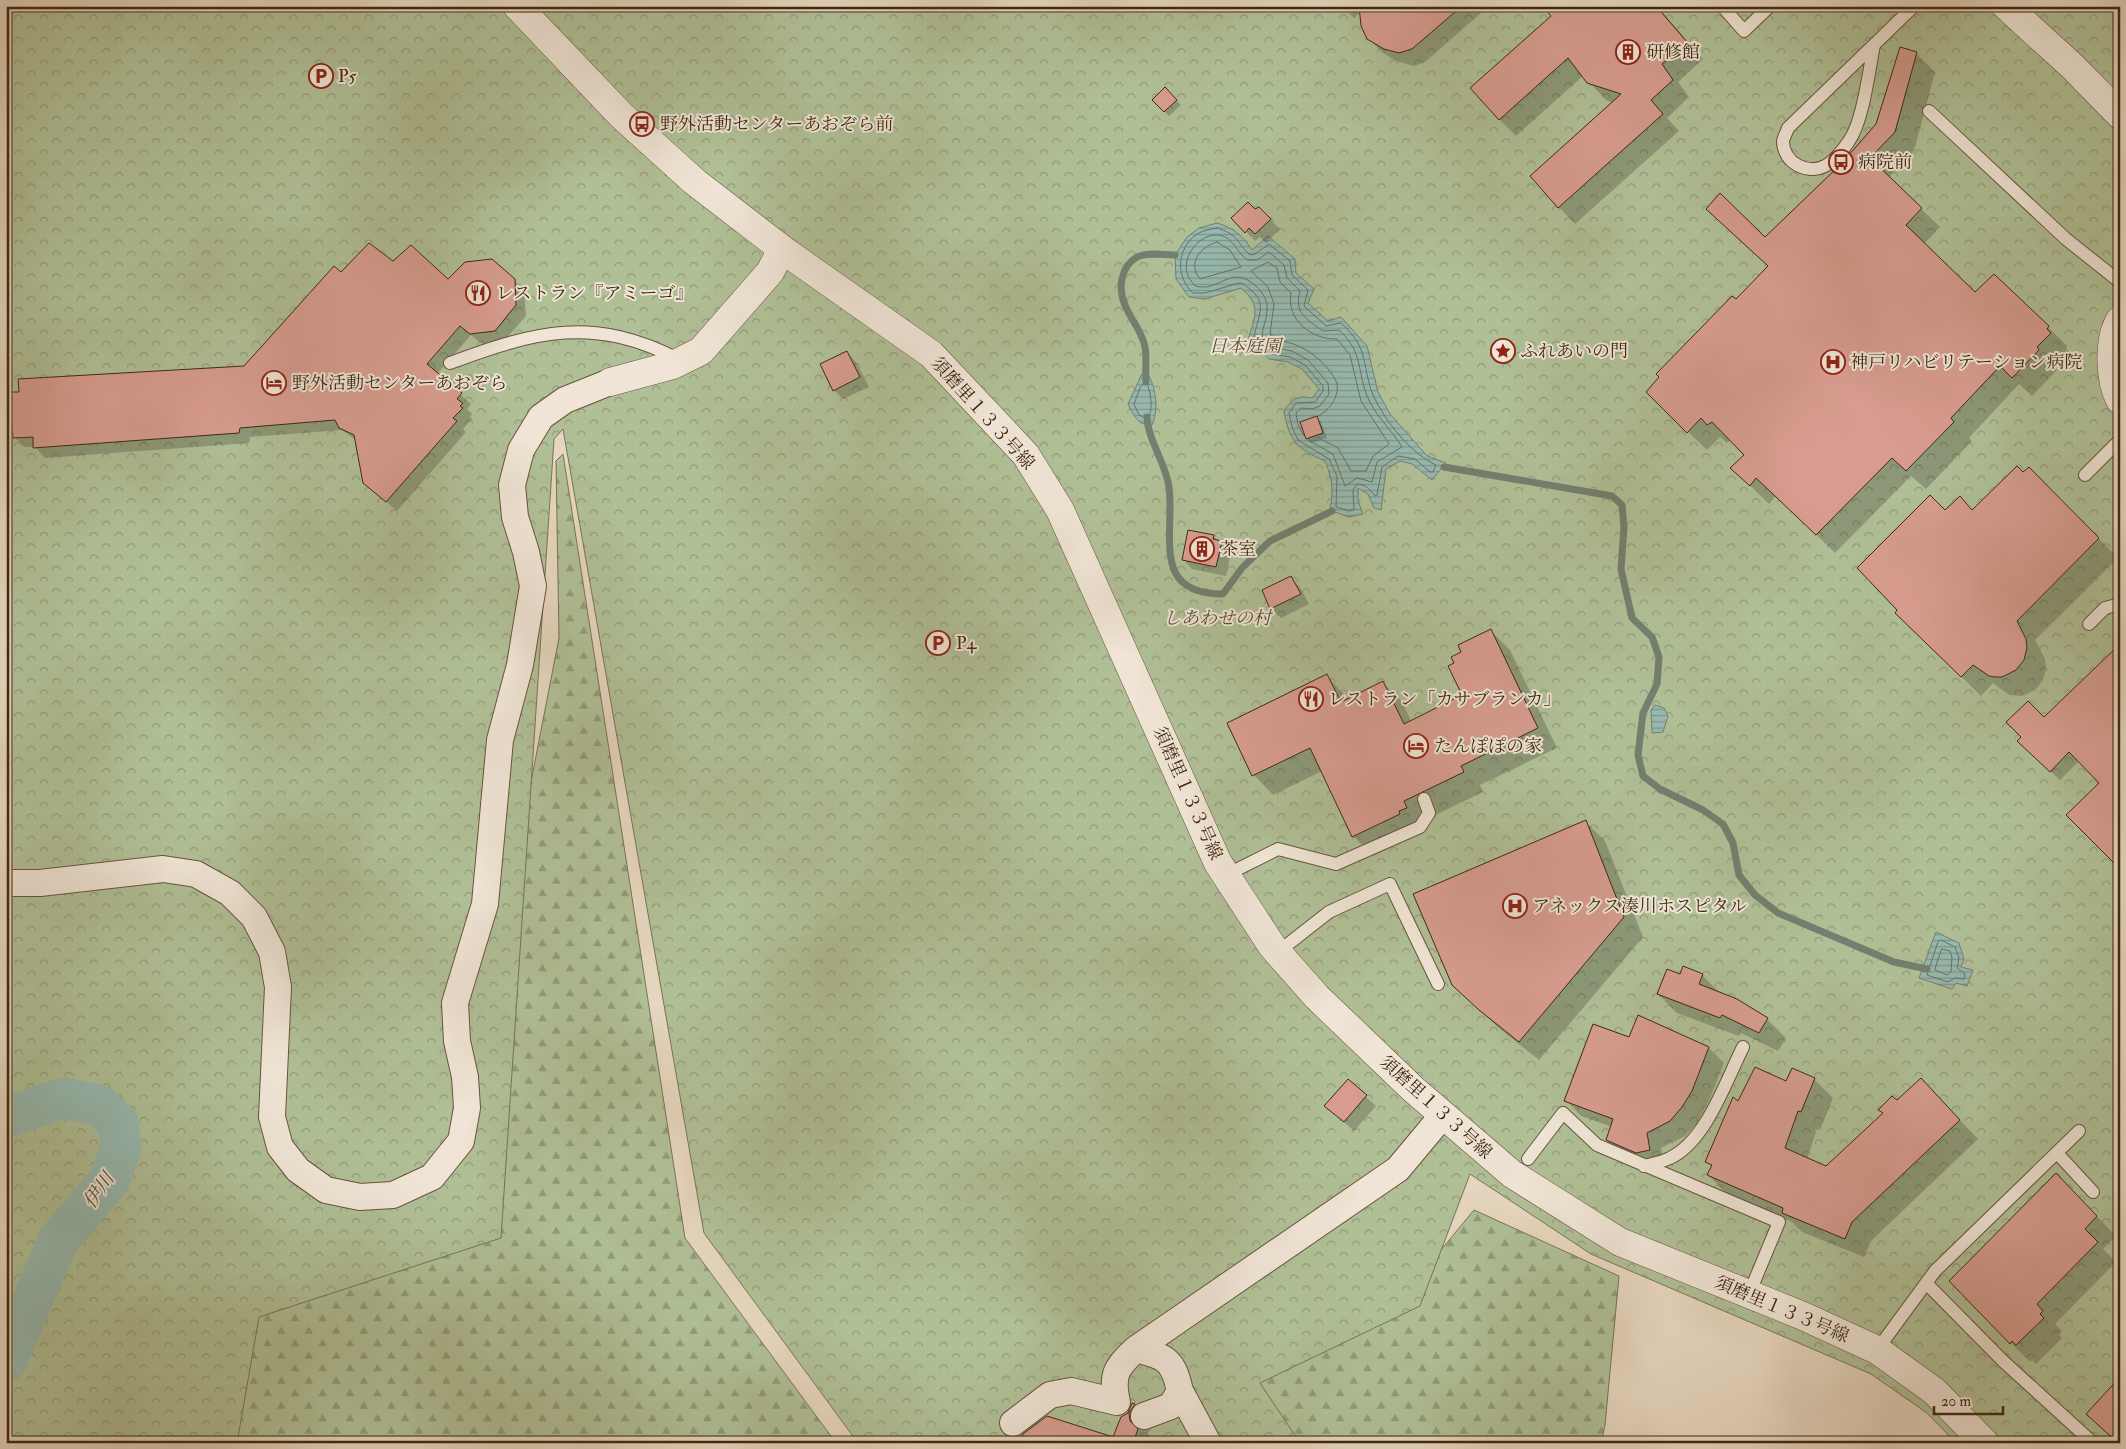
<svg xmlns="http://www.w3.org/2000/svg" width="2126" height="1449" font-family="'IM FELL Double Pica','Noto Serif JP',serif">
<defs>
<pattern id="forest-firs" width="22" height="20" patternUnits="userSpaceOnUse" patternTransform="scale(1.25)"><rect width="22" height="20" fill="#b0bf96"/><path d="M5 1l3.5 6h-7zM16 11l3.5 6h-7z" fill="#919b79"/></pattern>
<pattern id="park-crowns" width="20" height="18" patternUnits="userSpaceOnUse" patternTransform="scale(1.25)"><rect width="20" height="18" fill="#b0bf96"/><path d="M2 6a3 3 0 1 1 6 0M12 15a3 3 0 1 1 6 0" fill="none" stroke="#919b79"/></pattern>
<pattern id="water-rules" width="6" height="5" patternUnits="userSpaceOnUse" patternTransform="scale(1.25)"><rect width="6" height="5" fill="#96b9af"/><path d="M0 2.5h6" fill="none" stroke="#7c968d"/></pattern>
</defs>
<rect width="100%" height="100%" fill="#e6d6bf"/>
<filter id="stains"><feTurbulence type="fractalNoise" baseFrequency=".004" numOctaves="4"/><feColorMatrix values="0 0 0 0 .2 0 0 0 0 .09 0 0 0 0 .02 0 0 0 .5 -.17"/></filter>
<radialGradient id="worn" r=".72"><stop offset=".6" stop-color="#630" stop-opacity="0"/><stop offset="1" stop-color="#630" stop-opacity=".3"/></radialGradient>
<!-- forest -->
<path fill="url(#forest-firs)" stroke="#777453" d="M563,454L685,1238L836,1443H6V583L524,818L559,638L556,461Z
M1474,1210L1619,1276L1605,1425L1601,1443H1234L1209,1361L1393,1308Z"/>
<!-- park -->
<path fill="url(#park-crowns)" stroke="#777453" d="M6,6H2120V1443H1956L1927,1413L1871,1374L1591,1254L1470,1174L1420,1306L1260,1383L1300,1443H858L704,1233L563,429L554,439L501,1238L259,1317L237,1443H6Z"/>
<!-- water -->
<path fill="url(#water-rules)" stroke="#737f6f" d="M1217,223C1234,228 1243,236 1252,250L1268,236L1295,259L1296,273L1314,289L1308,303L1328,321L1341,317L1367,346L1378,392L1390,414L1427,456L1446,463L1432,480L1412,464L1400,461L1386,469L1381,510L1374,508L1368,494L1358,488V501L1363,514L1349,517L1332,511L1330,508C1334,490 1332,478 1325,461C1297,449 1289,441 1284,411C1292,399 1297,395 1312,398L1319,389L1302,369L1288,362L1269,359L1248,340C1255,316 1262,306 1241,288L1205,299L1189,297L1176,279L1175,255L1187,237L1199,228Z
M1142,374H1148C1156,389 1159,409 1152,425C1138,426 1133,414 1128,404Z
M1655,705L1664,708L1668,716L1663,732L1652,733L1651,710Z
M1936,932L1959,943L1964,959L1961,967L1973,970L1967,986L1956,983L1952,989L1919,978Z"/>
<!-- shadow -->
<path fill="#0003" d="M1342,6H1489L1425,62L1414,66L1399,62L1383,53L1368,38L1361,12L1354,18Z
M1544,6H1657L1703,59L1678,82L1689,97L1667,118L1679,131L1575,224L1559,207L1614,103L1606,100L1583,76L1516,136L1499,119L1552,16Z
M1916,53L1935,72L1914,151L1888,177L1940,227L1924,244L1975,294L2048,327L2067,346L2066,349L2069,352L2055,367L2057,370L2032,396L2019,384L1969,438L1972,441L1926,489L1911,476L1835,553L1776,496L1769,504L1732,468L1746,455L1731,440L1727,443L1720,437L1707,450L1647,392L1769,267L1765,239L1842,165L1877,125Z
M1165,89L1181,105L1169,116L1154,100Z
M1259,208L1280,229L1266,243L1260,237L1255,241L1233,218Z
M393,262L448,281L514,280L524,291L526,316L505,340L482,344L471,335L437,374L471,404L467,409L472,414L470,417L472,419L463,429L466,432L397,511L365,483L357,441L342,430L250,437L249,443L45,458L35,447H25L14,437L244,367L341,274Z
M847,353L856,362L869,387L843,399L834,390Z
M1316,417L1321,422L1327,438L1311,443L1307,439Z
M2029,468L2118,558L2035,640L2045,659L2046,669L2043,680L2035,690L2022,696L2009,695L1993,683L1981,696L1916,632L1945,512L1973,511Z
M1213,536L1231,552L1226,576L1192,569L1183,559Z
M1291,578L1300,587L1309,604L1281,618L1271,608Z
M1491,631L1510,650L1557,748L1480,785L1483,792L1423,821L1419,834L1373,856L1353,836L1322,771L1273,795L1254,775L1228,723L1327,676L1348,699L1383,683L1402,702L1411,721L1464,696L1456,664L1463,653Z
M2044,718L2101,783L2079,761L2060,780L2028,750Z
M1585,821L1605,841L1643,937L1539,1060L1500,1029L1473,1004Z
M1702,975L1721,994L1767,1019L1786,1038L1778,1051L1741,1033L1739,1036L1677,1013L1658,994Z
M1709,1048L1724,1063L1710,1098L1697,1123L1685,1136L1661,1148L1664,1165L1622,1155L1607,1140L1612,1127L1581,1116L1566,1100Z
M1814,1079L1833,1098L1820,1130L1817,1129L1807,1159L1826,1167L1897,1101L1939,1098L1978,1139L1871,1241L1864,1257L1802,1232L1792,1222L1727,1194L1708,1175L1712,1167L1707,1162L1738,1103L1786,1083Z
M1348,1081L1376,1106L1354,1131L1326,1106Z
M2075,1194L2116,1236L2103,1249L2116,1262L2055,1324L2062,1331L2058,1334L2062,1338L2036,1364L2032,1360L2030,1362L2011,1343Z
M1132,1405L1154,1425L1148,1433L1150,1443H1021L1114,1439Z"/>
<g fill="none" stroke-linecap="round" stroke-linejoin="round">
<!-- shore -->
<path stroke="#6a7160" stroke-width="1" d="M1217,228C1238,234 1237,243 1250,255L1255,254L1269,244L1290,261L1292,275L1308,290L1304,306L1326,326L1341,323C1370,349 1361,364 1373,395C1385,421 1410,453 1436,465L1433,472H1430L1415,459L1398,456L1382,467L1377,495L1375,496C1371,490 1365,484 1357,484L1353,490L1354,510L1349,511L1336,507L1337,476L1329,459L1298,440L1292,427L1289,413L1296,403L1315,402L1323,391V386L1305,365L1290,357L1272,354L1254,339C1255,322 1269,305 1252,291C1247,287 1244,283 1239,283L1205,293H1193C1174,276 1177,244 1201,232C1206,230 1212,229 1217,228Z
M1217,242L1230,250L1241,267L1200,279C1187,263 1200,247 1217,242Z
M1146,382C1151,389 1154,413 1147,419L1139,415L1134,404L1140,388Z
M1304,436L1298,425L1296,413L1301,408L1312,409L1320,406L1329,394L1328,383L1308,360L1292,351L1274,348L1262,337C1262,328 1267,320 1267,310C1268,302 1263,292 1256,286C1230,263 1220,293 1195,286C1193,283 1189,279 1188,276C1180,258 1199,233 1219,235C1234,237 1237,254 1248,260H1257L1269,252L1284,265L1287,278L1300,291C1294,313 1306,319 1323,331L1339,330C1363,352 1357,370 1367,396C1375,416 1392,430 1402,447L1377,462L1372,482L1357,478L1345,486L1333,454L1308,440
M1317,437L1338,448L1351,471H1366L1373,456L1389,444L1361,401L1350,355L1337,339C1312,340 1286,320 1291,293L1280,282L1277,268L1268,262L1251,271L1268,287L1274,304L1270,334C1279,342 1286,341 1296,345C1312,351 1330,367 1337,383C1339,397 1330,410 1318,416
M1941,940L1955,947L1959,958L1957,968L1965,974L1964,979L1955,978L1948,982L1927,975L1938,942Z
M1942,949L1950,951L1952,957L1951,972L1947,975L1935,970Z"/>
<!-- stream -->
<path stroke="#737f6f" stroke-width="7" d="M1146,382C1145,370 1147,358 1145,347C1142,331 1131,320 1125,305C1118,289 1120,267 1137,257C1147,252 1164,255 1175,255
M1147,417C1148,441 1166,463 1169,487C1175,535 1150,594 1223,594L1242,568L1270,541L1332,511
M1444,467L1612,496L1622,505L1624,527L1621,569L1632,618L1652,637L1659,657L1657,684L1643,713L1638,755L1643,776L1660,789L1703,810L1723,824L1733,843L1739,875L1755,895L1778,913L1894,962L1927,969"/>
<!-- river -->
<path stroke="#96b9af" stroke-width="41" d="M6,1118L62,1098L99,1105L118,1123L121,1148L110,1179L58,1241L6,1362"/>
</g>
<!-- building -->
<path fill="#d79c8f" stroke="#3e2910" d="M1359,6H1462L1412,49L1399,53L1384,49L1367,39L1361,26Z
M1542,6H1656L1687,42L1662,64L1673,80L1651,100L1663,114L1558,208L1530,176L1621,94L1587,83L1568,58L1499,120L1470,88L1551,16Z
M1900,47L1917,52L1895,132L1870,158L1922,208L1906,225L1975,292L1994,274L2049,326L2047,329L2051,333L2037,347L2039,350L2012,378L2000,366L1951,418L1954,422L1906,471L1892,458L1816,535L1756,478L1750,486L1730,468L1744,455L1712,422L1707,425L1701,418L1687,433L1646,392L1659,377L1656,374L1732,296L1736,299L1768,266L1706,209L1720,193L1765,237L1841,164L1876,124Z
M1165,87L1177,100L1164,112L1152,100Z
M1248,202L1255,209L1259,207L1271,219L1255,234L1249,228L1245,233L1231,218Z
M369,243L393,261L411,245L448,279L465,262L492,259L515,279L516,305L495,331L470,334L460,326L427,364L462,393L457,399L463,403L460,406L463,408L453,418L457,421L386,502L363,483L354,435L339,428L335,420L240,428L239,433L33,448V437L13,438L9,392H19L18,379L244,366L334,266L341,272Z
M847,351L860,377L833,391L820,364Z
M1317,416L1323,433L1306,439L1300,422Z
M2017,466L2023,472L2029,467L2099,538L2017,621L2026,639L2027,648L2024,660L2016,670L2002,677H1995L1989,676L1973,665L1961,677L1895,613L1897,610L1857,568L1930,495L1945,510L1960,496L1972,510Z
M1188,530L1214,535L1213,539L1222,541L1216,567L1182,560Z
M1291,576L1301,594L1270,609L1262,590Z
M1491,629L1538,728L1461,766L1464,772L1404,801L1407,808L1399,811L1400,814L1352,837L1310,748L1252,776L1227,723L1327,674L1341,702L1383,681L1404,724L1462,695L1448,666L1454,663L1451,657L1461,652L1458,645Z
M2120,644V869L2066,815L2099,783L2069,752L2050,772L2017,741L2021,737L2006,722L2028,701L2044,717Z
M1586,820L1624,917L1519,1042L1479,1010L1452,985L1413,894Z
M1683,966L1703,974L1699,984L1737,999L1768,1018L1759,1033L1722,1015L1720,1018L1657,994L1667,969L1680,974Z
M1638,1015L1709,1047L1692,1091L1682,1107L1670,1121L1647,1133L1650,1150L1636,1153L1606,1140L1613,1119L1564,1101L1593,1024L1629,1037Z
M1755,1067L1786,1081L1792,1068L1815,1078L1801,1112L1798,1111L1785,1148L1826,1166L1883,1113L1878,1110L1892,1096L1897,1100L1921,1078L1960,1120L1852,1222L1845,1239L1782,1213L1783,1208L1707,1175L1712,1165L1705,1162L1733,1097L1738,1101Z
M1348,1079L1367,1095L1344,1122L1324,1106Z
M2056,1173L2097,1216L2085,1229L2098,1242L2037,1304L2043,1311L2040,1314L2044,1318L2016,1345L2012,1341L2010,1344L1949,1281Z
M2120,1377V1443H2118L2086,1414Z
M1132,1403L1135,1404L1129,1413L1130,1421L1138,1429L1133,1443H1020L1023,1434L1047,1416L1113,1437L1121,1417L1128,1413Z"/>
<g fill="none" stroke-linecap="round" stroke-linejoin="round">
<defs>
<path id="service" d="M1722,6L1744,31L1770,6
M1874,45C1869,70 1863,122 1849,141C1844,149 1833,162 1825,166C1807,175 1784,163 1783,142C1783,138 1787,132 1788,128L1914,6
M1929,111L2066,239L2120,282
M450,363C536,331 593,315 680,360
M2085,475L2120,440
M2089,624L2105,608L2120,604
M1226,875L1278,849L1336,864L1420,827L1429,813L1424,799
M1278,952L1329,912L1390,884L1438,984
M2057,1153L2093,1192
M1528,1159L1563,1113L1597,1145L1779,1222L1749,1294
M1644,1166C1652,1164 1662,1162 1670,1158C1706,1141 1726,1081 1743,1047
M1926,1283L2003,1361L2093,1443
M1877,1350L1935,1271L2079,1131"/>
<path id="minor" d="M6,883H40L163,869L196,874L230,893L254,917L272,952L278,987L272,1117L280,1147L298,1170L326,1190L360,1197L393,1195L432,1177L461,1141L467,1108L465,1077L457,1041L455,1003L485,904L500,740L520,665L533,586L526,552L515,517L512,485L521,450L541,417L565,400L610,382
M1136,1349C1167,1357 1173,1360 1180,1391L1171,1406L1144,1416
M1180,1391L1208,1443
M1013,1423L1050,1395L1071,1391L1117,1402C1111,1375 1116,1367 1136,1349L1398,1169L1443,1115"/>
<path id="tertiary" d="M517,6L621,115L695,182L786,252L931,354L1026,455L1060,510L1218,863L1272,946L1317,997L1413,1089L1512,1174L1620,1242L1803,1316L1877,1350L1934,1391L1985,1443
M2006,6L2072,66L2120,115
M2120,320C2108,340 2109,380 2120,400
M610,382L673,365L701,351L770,272L782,249"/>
</defs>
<!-- service casing -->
<use href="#service" stroke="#68543c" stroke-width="14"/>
<!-- minor casing -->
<use href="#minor" stroke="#68543c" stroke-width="28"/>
<!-- tertiary casing -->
<use href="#tertiary" stroke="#68543c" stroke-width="29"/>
<!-- service -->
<use href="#service" stroke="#efe4d5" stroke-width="12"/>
<!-- minor -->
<use href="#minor" stroke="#efe4d5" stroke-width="26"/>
<!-- tertiary -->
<use href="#tertiary" stroke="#efe4d5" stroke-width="28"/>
</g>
<!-- icons -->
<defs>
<symbol id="building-ring" viewBox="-11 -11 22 22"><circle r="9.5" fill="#efe4d5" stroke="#8f2418" stroke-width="1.5"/><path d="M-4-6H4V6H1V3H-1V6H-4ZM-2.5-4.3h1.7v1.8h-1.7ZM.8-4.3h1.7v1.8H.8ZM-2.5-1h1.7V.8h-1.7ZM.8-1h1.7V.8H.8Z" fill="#8f2418"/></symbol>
<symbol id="parking-ring" viewBox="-11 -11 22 22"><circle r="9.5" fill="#efe4d5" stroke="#8f2418" stroke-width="1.5"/><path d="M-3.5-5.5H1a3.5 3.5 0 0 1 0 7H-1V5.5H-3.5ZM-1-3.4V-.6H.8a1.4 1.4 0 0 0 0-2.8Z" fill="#8f2418"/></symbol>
<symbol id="bus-ring" viewBox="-11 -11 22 22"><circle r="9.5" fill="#efe4d5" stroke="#8f2418" stroke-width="1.5"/><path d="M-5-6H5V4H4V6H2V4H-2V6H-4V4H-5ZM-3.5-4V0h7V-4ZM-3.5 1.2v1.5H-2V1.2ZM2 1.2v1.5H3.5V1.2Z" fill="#8f2418"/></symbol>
<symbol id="restaurant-ring" viewBox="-11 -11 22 22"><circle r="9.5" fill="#efe4d5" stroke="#8f2418" stroke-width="1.5"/><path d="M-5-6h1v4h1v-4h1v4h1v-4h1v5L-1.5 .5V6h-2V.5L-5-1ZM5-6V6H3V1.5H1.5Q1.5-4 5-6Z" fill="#8f2418"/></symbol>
<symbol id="sight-ring" viewBox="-11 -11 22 22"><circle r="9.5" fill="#efe4d5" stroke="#8f2418" stroke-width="1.5"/><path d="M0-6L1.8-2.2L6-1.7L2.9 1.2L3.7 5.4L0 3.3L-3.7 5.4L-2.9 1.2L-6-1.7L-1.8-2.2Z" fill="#8f2418"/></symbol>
<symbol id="hospital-ring" viewBox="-11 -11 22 22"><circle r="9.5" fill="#efe4d5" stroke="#8f2418" stroke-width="1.5"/><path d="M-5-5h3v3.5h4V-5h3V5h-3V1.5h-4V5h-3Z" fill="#8f2418"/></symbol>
<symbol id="hotel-ring" viewBox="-11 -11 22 22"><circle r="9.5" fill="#efe4d5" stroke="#8f2418" stroke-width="1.5"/><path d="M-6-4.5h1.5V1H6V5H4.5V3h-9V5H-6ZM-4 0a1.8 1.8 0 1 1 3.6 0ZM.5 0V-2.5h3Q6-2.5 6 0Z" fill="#8f2418"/></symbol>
</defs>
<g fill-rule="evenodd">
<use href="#building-ring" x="1614" y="38" width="28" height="28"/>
<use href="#parking-ring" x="307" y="62" width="28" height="28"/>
<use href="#bus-ring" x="628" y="110" width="28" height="28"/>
<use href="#bus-ring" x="1827" y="148" width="28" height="28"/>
<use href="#restaurant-ring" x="464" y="279" width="28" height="28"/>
<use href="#sight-ring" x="1489" y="337" width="28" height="28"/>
<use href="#hospital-ring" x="1819" y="348" width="28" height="28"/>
<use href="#hotel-ring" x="260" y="369" width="28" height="28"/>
<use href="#building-ring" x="1188" y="535" width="28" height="28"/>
<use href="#parking-ring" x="924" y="629" width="28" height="28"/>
<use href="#restaurant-ring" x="1297" y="685" width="28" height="28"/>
<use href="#hotel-ring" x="1402" y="732" width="28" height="28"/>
<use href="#hospital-ring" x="1501" y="892" width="28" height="28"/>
</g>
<g text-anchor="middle" stroke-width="4" stroke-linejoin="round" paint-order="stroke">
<!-- poi labels -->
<g font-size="18" fill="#3e2910" stroke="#efe4d5" text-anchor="start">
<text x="1646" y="58">研修館</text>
<text x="338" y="82">P5</text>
<text x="660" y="130">野外活動センターあおぞら前</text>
<text x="1858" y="168">病院前</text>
<text x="496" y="299">レストラン『アミーゴ』</text>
<text x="1520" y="357">ふれあいの門</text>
<text x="1850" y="368">神戸リハビリテーション病院</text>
<text x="292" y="389">野外活動センターあおぞら</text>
<text x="1220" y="555">茶室</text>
<text x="956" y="649">P4</text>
<text x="1328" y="705">レストラン「カサブランカ」</text>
<text x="1434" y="752">たんぽぽの家</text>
<text x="1532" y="912">アネックス湊川ホスピタル</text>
</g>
<!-- park labels -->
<g font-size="18" font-style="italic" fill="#5a4e32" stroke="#efe4d5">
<text x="1245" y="352">日本庭園</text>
<text x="1217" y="624">しあわせの村</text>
</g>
<!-- street labels -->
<g font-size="18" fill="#3e2910" stroke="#efe4d5">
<text transform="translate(983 413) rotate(48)" y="6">須磨里１３３号線</text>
<text transform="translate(1188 793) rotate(66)" y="6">須磨里１３３号線</text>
<text transform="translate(1436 1107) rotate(42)" y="6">須磨里１３３号線</text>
<text transform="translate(1782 1309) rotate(23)" y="6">須磨里１３３号線</text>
</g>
<!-- water labels -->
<g font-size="19" font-style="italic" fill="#544d38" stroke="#efe4d5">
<text transform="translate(98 1190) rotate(-55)" y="7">伊川</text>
</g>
</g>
<!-- margin -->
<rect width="2126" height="1449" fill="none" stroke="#e6d6bf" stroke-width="25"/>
<rect x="8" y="8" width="2111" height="1434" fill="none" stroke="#3e2910" stroke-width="2.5"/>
<rect x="12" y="12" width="2101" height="1424" fill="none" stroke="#3e2910"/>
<!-- scale -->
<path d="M1934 1406v8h69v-8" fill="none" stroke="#3e2910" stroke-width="2.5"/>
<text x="1941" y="1406" font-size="15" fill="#3e2910" stroke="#efe4d5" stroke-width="4" paint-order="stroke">20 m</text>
<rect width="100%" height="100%" filter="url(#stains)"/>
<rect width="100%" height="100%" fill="url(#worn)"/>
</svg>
